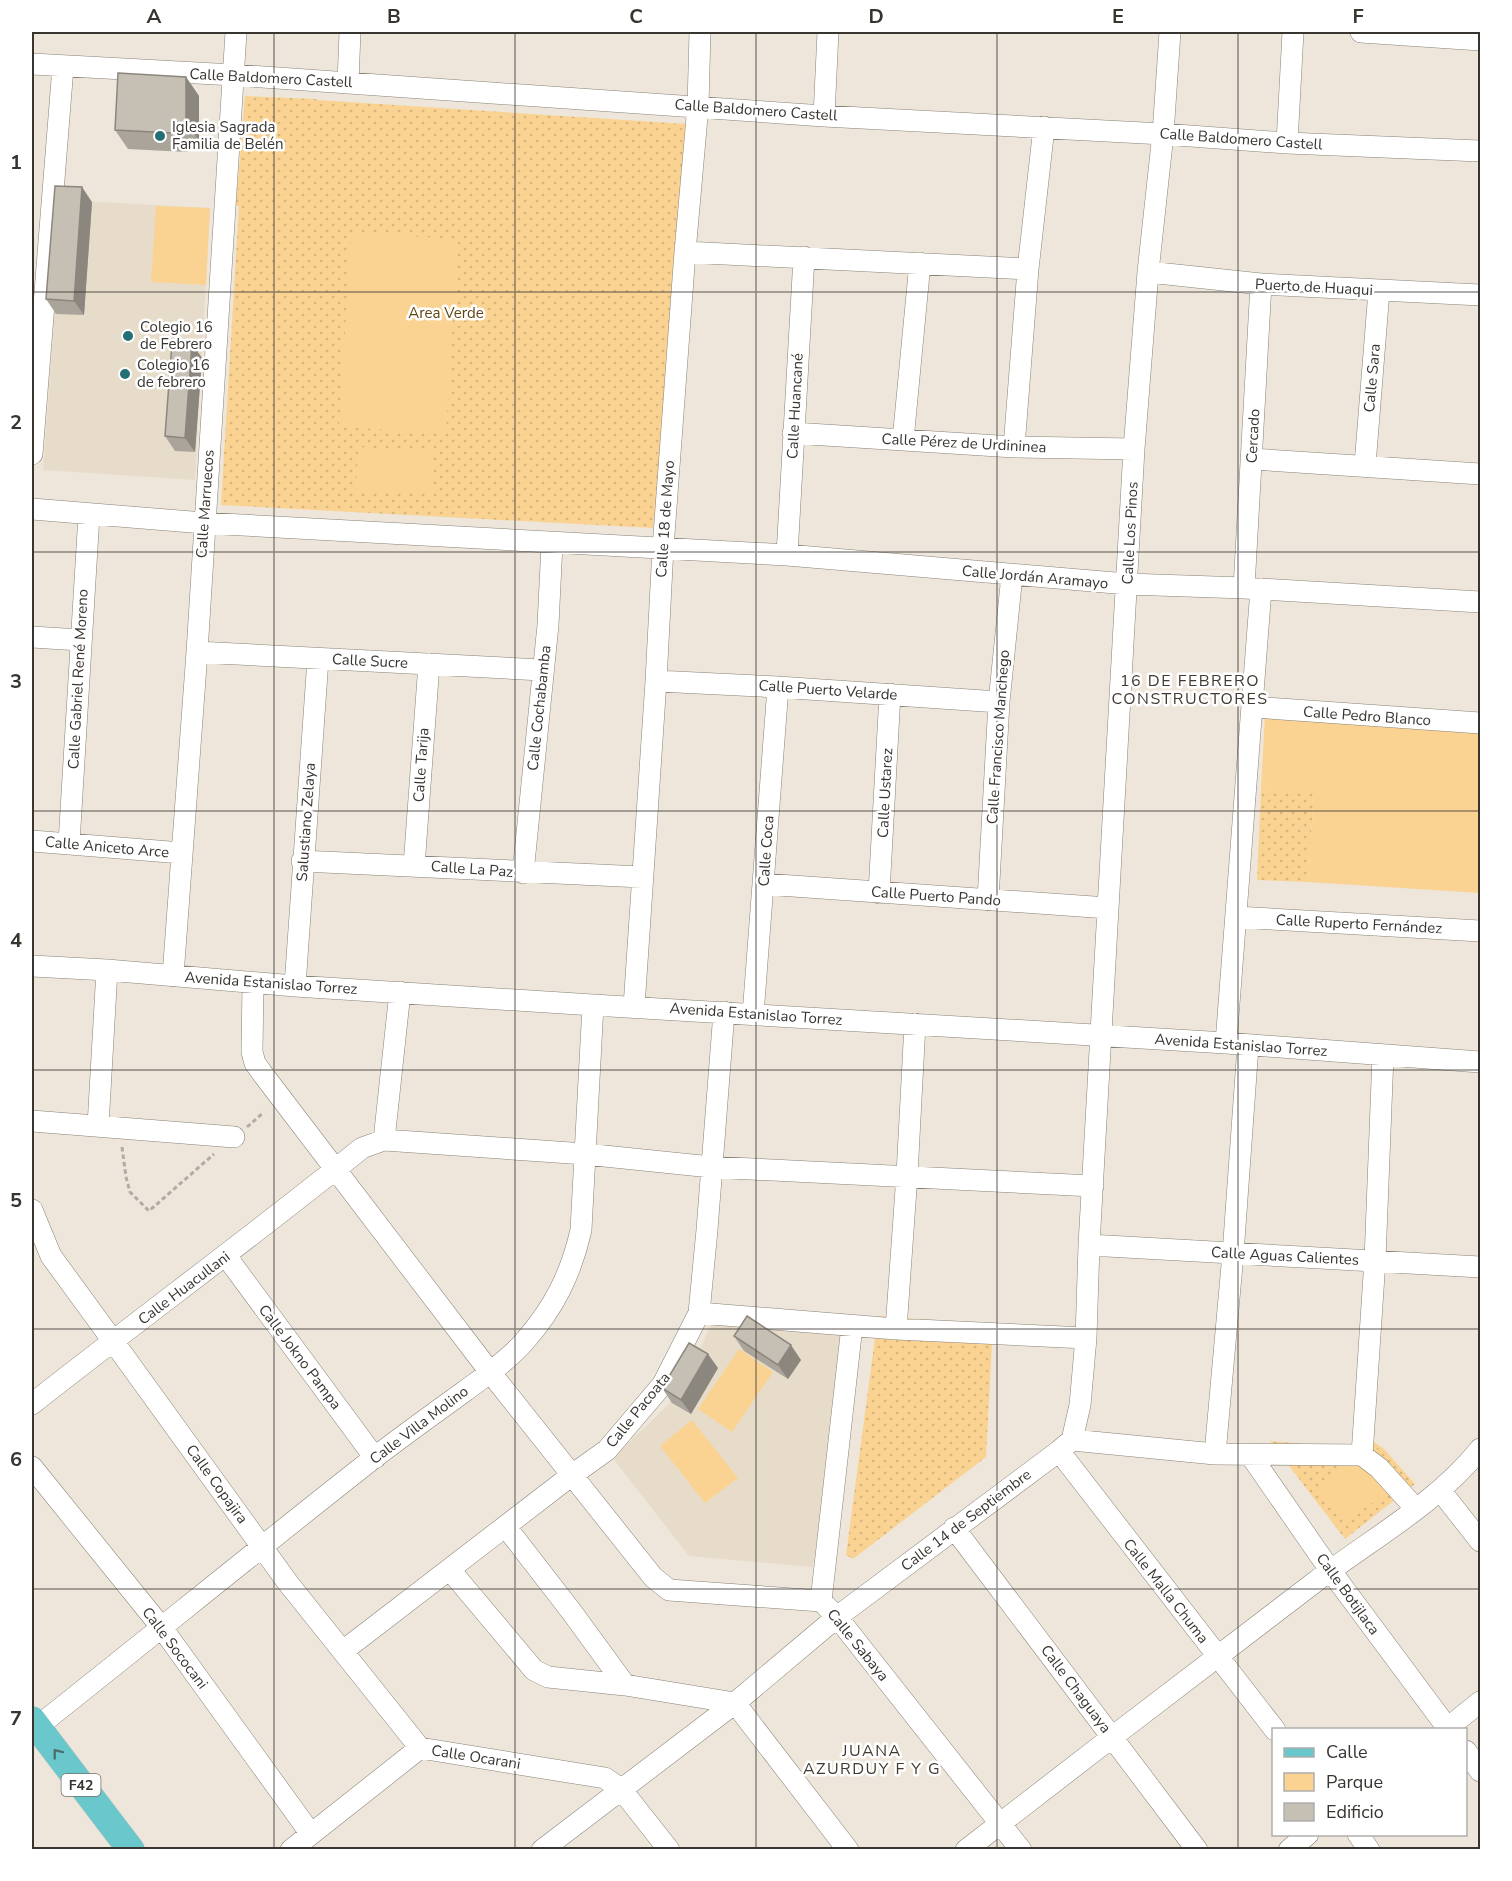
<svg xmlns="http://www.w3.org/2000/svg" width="1512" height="1881" font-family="'Nunito Sans',sans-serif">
<defs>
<pattern id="green-dots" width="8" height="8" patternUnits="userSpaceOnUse" patternTransform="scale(1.5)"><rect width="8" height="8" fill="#fad392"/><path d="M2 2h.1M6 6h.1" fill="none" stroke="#d7b67e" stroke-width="1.8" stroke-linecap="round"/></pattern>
</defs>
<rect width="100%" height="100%" fill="#eee6da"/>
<!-- built -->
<path fill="#e7dcc9" d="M63,200L210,208L195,480L43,470Z
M716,1313L846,1325L813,1567L689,1556L615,1461V1456L668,1405L696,1359Z"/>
<!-- green -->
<path fill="url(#green-dots)" d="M245,96L316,99L317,100L687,124L659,516H654L653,528L221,505L239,206H236Z
M1261,790L1314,792L1308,882L1257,880Z
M878,1316L993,1324L986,1457L853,1559L846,1555Z
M1270,1441L1352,1448L1373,1441L1384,1449L1415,1484L1345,1539Z"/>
<!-- pitch -->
<path fill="#fad392" d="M156,206L210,208L206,285L151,282Z
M351,233L458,239L446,433L339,427Z
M358,447L433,451L431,494L356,491Z
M1265,714H1480V893L1308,882L1314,793L1261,790Z
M739,1349L773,1372L732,1432L698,1409Z
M692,1420L738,1478L705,1503L660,1446Z
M1372,1443L1402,1479L1346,1523L1317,1487Z"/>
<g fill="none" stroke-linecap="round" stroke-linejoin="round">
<defs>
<path id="minor" d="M1361,32L1480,40
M32,64L234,75L824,116L1163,134L1287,143L1480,151
M348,83L350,32
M824,116L828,32
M1287,143L1293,32
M685,252L1028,269
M1148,272L1261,284L1480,295
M793,433L1014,447L1134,449
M903,440L920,263
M1014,447L1028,269L1044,127
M32,454L63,67
M1252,459L1480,474
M1365,465L1379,291
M32,509L204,523L787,555L1127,584L1244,588L1480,602
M787,555L804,257
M1244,588L1261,284
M32,637L80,640
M197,652L542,670
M656,681L778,687L999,702
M1253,707L1480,723
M32,841L182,853
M69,843L89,515
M302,861L642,877
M414,866L429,664
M523,873L548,625L552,544
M764,884L1108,908
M879,893L890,694
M988,900L999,702L1012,575
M1237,917L1480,931
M32,966L107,970L295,986L593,1005L1226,1043L1480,1062
M173,976L197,652L236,32
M253,983L252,1052L255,1063L262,1073L490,1372L653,1577L669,1590L821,1601
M295,986L318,659
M634,1007L656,681L663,548L685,252L698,106L700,32
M753,1015L778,687
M1226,1043L1261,589
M32,1121L234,1137
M98,1126L107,970
M384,1140L400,992
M32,1210L51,1256L113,1341L288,1583L420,1748
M1089,1245L1480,1267
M226,1256L375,1458
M699,1313L896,1329L1086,1338
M852,1326L821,1601L837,1617L1021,1850
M896,1329L907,1175L915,1024
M32,1404C141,1318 253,1236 362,1148L384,1140L585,1154L711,1167L1093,1186
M1072,1440L1215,1454L1362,1455L1379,1468L1416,1509
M1059,1451L1275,1730
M1215,1454L1233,1254L1248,1046
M1362,1455L1375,1260L1383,1055
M1251,1456L1330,1570L1449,1730
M32,1467L162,1628L311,1834
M1440,1490L1480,1541
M506,1527L571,1611L625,1685
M954,1528L1197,1850
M450,1570L534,1670L548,1677L625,1685L735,1703L848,1850
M343,1651L572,1475L607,1450L663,1384L699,1313L707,1230L724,1012
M37,1727C148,1639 258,1549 370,1461C401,1437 433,1414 465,1391C485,1376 507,1361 524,1342C554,1308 571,1274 581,1230L593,1005
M1445,1730L1480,1702
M1466,1751L1480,1771
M1358,1834L1369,1850
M291,1850L420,1748L605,1778L621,1789L669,1850
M542,1850L735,1703L837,1617L1059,1451L1072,1440L1080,1405L1086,1338L1089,1245L1134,449L1148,272L1163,134L1170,32
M966,1850C1082,1760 1198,1671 1315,1582C1371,1539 1436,1504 1480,1449
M1289,1850L1308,1834"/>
<path id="major" d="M32,1720L131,1850"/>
</defs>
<!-- minor casing -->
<use href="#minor" stroke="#888277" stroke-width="22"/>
<!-- major casing -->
<use href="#major" stroke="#c7c6c5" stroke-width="28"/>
<!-- path -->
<path stroke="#b1aba2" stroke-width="3" stroke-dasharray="4.5 3" stroke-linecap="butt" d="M247,1127L264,1112
M122,1147L126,1177L130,1192L149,1211L214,1154"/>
<!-- minor -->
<use href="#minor" stroke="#fff" stroke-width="21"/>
<!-- major -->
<use href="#major" stroke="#6ac8cd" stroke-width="27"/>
</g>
<!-- wall -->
<path fill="#aaa49b" d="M186,77L199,96V141L187,152L128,149L115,130Z
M92,202L84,315L56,314L46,299Z
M192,344L202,358L195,452L175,451L165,436Z
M734,1336L801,1360L788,1379L744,1351Z
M718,1368L691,1414L672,1403L662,1388Z"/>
<!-- shaded-wall -->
<path fill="#8b867e" d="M186,77L199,96V141L186,122Z
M82,187L92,202L84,315L74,301Z
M192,344L202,358L195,452L185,438Z
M791,1345L801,1360L788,1379L778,1365Z
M708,1354L718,1368L691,1414L681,1400Z"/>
<!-- building -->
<path fill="#c6bfb4" stroke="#8b867e" stroke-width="1.5" d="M118,73L186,77V122L173,133L115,130Z
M55,186L82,187L74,301L46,299Z
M172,343L192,344L185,438L165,436Z
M747,1316L791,1345L778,1365L734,1336Z
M689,1343L708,1354L681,1400L662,1388Z"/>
<!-- one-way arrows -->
<defs><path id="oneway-chevron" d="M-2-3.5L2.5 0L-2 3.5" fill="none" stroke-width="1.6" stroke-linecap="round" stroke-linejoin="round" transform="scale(1.5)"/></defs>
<use stroke="#4c706f" href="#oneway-chevron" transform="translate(57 1753) rotate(-128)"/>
<!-- grid -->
<path fill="none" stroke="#383531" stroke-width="1.5" stroke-opacity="0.55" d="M274,32V1850M515,32V1850M756,32V1850M997,32V1850M1238,32V1850M32,292H1480M32,552H1480M32,811H1480M32,1070H1480M32,1329H1480M32,1589H1480"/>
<!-- markers -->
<g fill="#236f74" stroke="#fff" stroke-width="2">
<circle cx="160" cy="136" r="6"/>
<circle cx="128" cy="336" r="6"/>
<circle cx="125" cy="374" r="6"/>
</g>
<g text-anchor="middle" stroke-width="5" stroke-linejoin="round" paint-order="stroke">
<!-- shield labels -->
<rect fill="#fff" stroke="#74726f" stroke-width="1.5" x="61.5" y="1774" width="39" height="22" rx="4.5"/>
<g font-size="14" font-weight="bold" fill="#383531">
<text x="81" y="1790">F42</text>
</g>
<!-- street labels -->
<g font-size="15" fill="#383531" stroke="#fff">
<text transform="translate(271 78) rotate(3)" y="5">Calle Baldomero Castell</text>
<text transform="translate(756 110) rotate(4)" y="5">Calle Baldomero Castell</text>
<text transform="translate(1241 139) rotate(4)" y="5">Calle Baldomero Castell</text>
<text transform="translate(1314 287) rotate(3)" y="5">Puerto de Huaqui</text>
<text transform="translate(1372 378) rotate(-85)" y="5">Calle Sara</text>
<text transform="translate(795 406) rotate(-87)" y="5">Calle Huancané</text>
<text transform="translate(1253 436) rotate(-87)" y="5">Cercado</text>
<text transform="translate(964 443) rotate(3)" y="5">Calle Pérez de Urdininea</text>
<text transform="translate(205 504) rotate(-86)" y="5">Calle Marruecos</text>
<text transform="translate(665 519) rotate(-86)" y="5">Calle 18 de Mayo</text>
<text transform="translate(1130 533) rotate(-87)" y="5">Calle Los Pinos</text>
<text transform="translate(1035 577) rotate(5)" y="5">Calle Jordán Aramayo</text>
<text transform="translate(370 661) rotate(3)" y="5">Calle Sucre</text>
<text transform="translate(78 679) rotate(-87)" y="5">Calle Gabriel René Moreno</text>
<text transform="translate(828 690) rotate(4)" y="5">Calle Puerto Velarde</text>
<text transform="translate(539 708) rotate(-84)" y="5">Calle Cochabamba</text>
<text transform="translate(1367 716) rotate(4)" y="5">Calle Pedro Blanco</text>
<text transform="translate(998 737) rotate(-86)" y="5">Calle Francisco Manchego</text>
<text transform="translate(421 765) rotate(-86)" y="5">Calle Tarija</text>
<text transform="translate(885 793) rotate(-87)" y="5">Calle Ustarez</text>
<text transform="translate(306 822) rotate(-86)" y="5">Salustiano Zelaya</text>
<text transform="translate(107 847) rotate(5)" y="5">Calle Aniceto Arce</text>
<text transform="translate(766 851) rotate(-86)" y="5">Calle Coca</text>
<text transform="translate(472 869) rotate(4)" y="5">Calle La Paz</text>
<text transform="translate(936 896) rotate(4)" y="5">Calle Puerto Pando</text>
<text transform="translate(1359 924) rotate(3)" y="5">Calle Ruperto Fernández</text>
<text transform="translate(271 983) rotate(4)" y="5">Avenida Estanislao Torrez</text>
<text transform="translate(756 1014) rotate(4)" y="5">Avenida Estanislao Torrez</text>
<text transform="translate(1241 1045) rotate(4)" y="5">Avenida Estanislao Torrez</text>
<text transform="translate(1285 1256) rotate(3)" y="5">Calle Aguas Calientes</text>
<text transform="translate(184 1288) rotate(-37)" y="5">Calle Huacullani</text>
<text transform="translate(300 1357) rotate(53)" y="5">Calle Jokno Pampa</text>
<text transform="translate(638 1410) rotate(-51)" y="5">Calle Pacoata</text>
<text transform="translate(419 1425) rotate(-37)" y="5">Calle Villa Molino</text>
<text transform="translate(217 1484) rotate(54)" y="5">Calle Copajira</text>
<text transform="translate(966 1520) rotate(-37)" y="5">Calle 14 de Septiembre</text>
<text transform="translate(1166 1591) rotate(52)" y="5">Calle Malla Chuma</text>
<text transform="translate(1348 1594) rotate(54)" y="5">Calle Botijlaca</text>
<text transform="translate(858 1645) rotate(51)" y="5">Calle Sabaya</text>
<text transform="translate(175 1648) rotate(53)" y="5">Calle Sococani</text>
<text transform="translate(1076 1689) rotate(53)" y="5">Calle Chaguaya</text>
<text transform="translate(476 1757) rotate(9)" y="5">Calle Ocarani</text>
</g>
<!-- poi labels -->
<g font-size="15" fill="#383531" stroke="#fff" text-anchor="start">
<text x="172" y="132">Iglesia Sagrada<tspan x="172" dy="17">Familia de Belén</tspan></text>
<text x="140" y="332">Colegio 16<tspan x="140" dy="17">de Febrero</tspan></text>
<text x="137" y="370">Colegio 16<tspan x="137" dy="17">de febrero</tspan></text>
</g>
<!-- park labels -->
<g font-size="15" fill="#5f4410" stroke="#fff">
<text x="446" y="318">Area Verde</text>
</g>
<!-- neighbourhood labels -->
<g font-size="16" letter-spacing="1.5" fill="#403a31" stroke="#fff">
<text x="1190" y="686">16 DE FEBRERO<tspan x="1190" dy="18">CONSTRUCTORES</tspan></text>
<text x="872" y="1756">JUANA<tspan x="872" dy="18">AZURDUY F Y G</tspan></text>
</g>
</g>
<!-- border -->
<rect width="1512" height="1881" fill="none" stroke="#ffffff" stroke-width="66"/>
<!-- legend -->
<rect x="1272" y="1728" width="195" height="108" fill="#ffffff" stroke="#afaead" stroke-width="1.5"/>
<rect x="1284" y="1748" width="30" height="9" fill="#6ac8cd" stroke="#afaead" stroke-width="1.5"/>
<text x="1326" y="1758" font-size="18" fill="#383531">Calle</text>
<rect x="1284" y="1773" width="30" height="18" fill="#fad392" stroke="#afaead" stroke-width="1.5"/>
<text x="1326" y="1788" font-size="18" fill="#383531">Parque</text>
<rect x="1284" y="1803" width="30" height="18" fill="#c6bfb4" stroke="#afaead" stroke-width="1.5"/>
<text x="1326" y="1818" font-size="18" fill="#383531">Edificio</text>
<rect x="33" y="33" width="1446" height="1815" fill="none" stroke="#383531" stroke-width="2"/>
<g font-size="20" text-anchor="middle" font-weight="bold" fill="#383531">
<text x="154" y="23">A</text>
<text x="394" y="23">B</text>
<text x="636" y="23">C</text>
<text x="876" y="23">D</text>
<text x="1118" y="23">E</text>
<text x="1358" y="23">F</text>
<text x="16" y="169">1</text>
<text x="16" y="429">2</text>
<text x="16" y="688">3</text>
<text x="16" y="947">4</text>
<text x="16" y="1207">5</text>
<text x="16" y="1466">6</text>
<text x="16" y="1725">7</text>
</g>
</svg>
